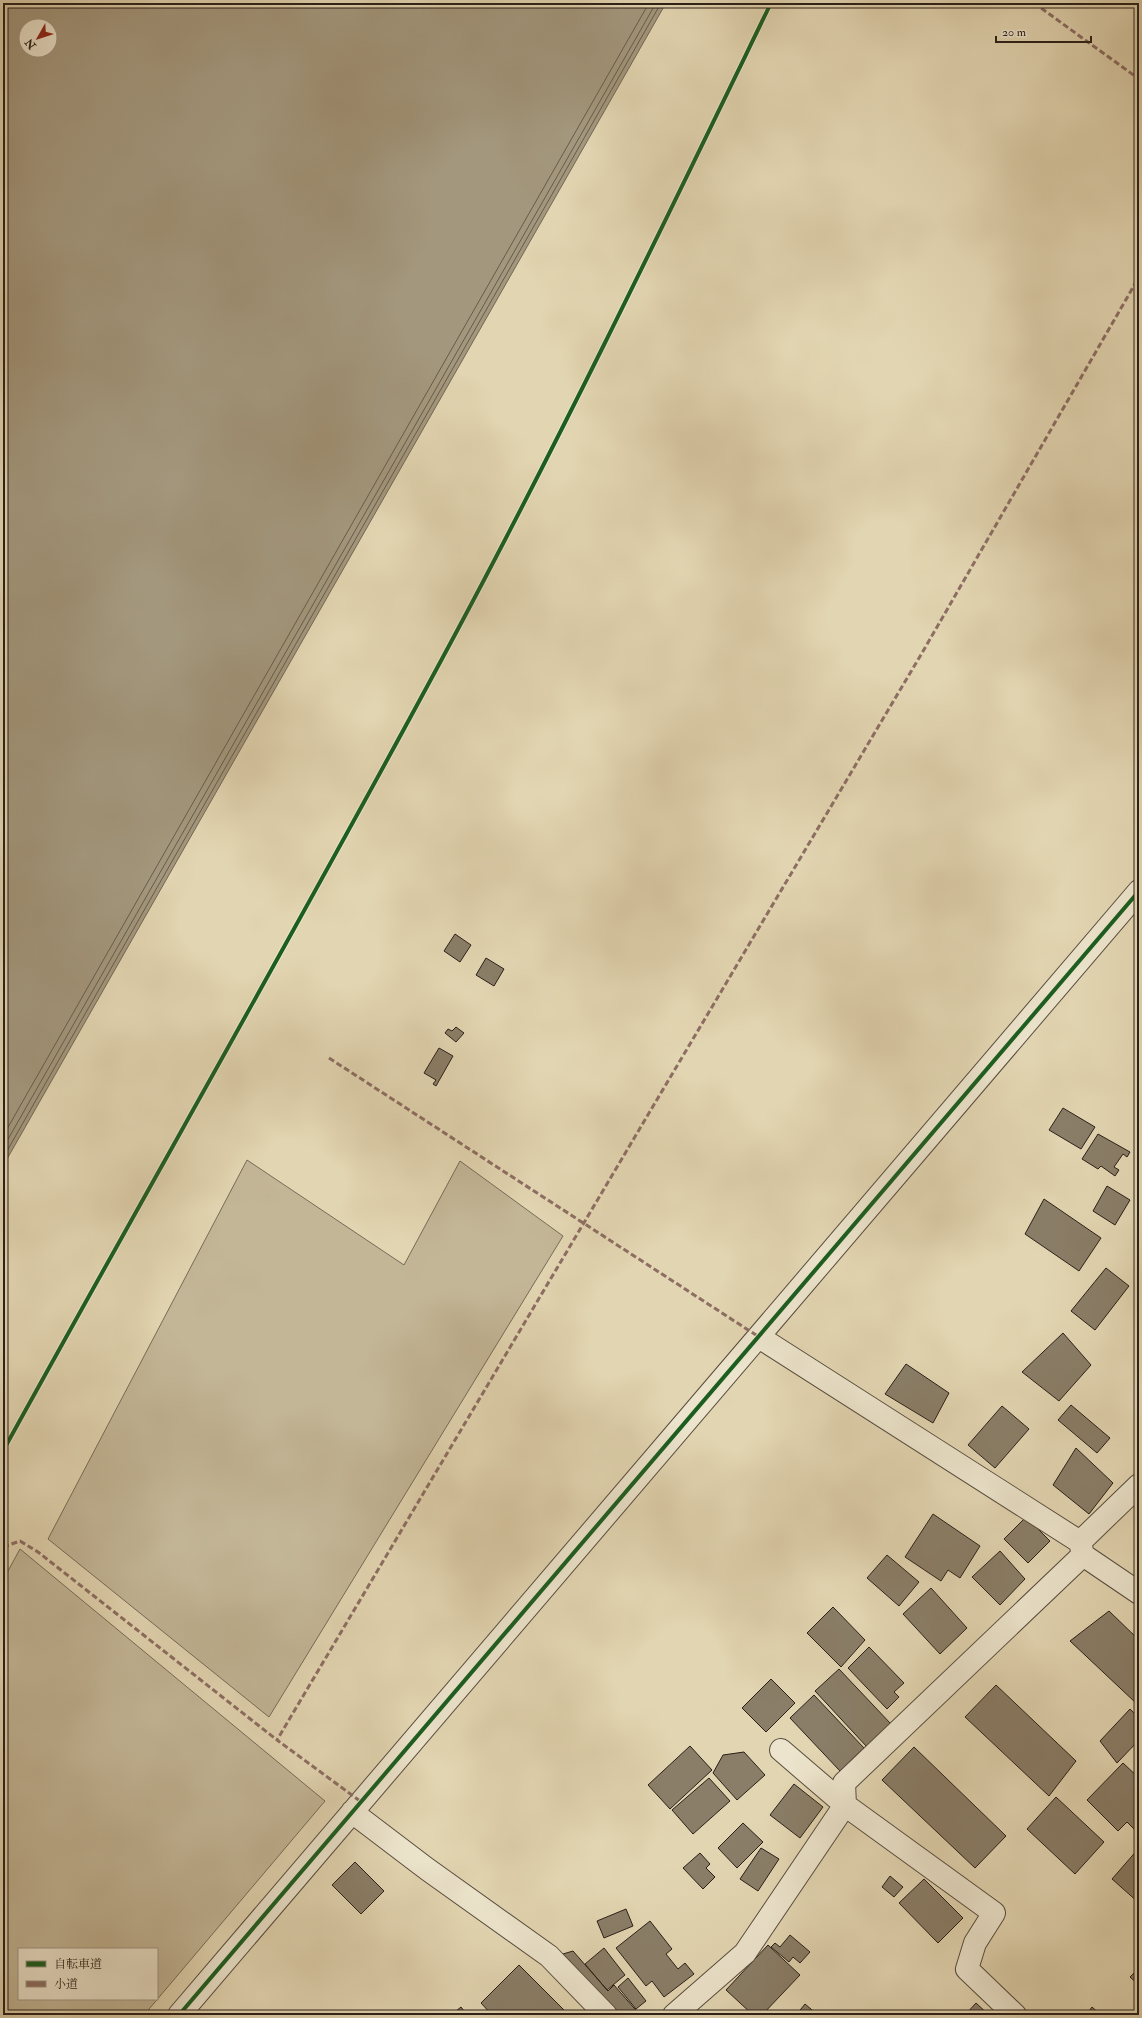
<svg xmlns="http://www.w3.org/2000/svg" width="1142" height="2018" font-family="'IM FELL Double Pica','Noto Serif JP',serif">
<rect width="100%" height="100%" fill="#e2d5b1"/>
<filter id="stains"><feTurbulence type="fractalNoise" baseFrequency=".005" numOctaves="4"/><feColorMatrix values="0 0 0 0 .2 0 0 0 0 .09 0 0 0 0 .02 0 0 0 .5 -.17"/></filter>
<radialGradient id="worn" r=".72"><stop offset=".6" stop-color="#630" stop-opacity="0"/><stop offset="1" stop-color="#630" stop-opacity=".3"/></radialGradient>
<!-- green -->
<path fill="#c3b697" stroke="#766b58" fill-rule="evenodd" d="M247,1160L404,1265L460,1161L563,1236L269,1717L48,1539Z
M20,1549L325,1801L144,2015H3V1580ZM19,1949H157V1999H19Z"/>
<!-- water -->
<path fill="#a3977d" stroke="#736755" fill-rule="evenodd" d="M3,3H666L3,1166ZM26,26H50V50H26Z"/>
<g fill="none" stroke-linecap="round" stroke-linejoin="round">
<!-- shore -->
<path stroke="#665c4b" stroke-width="1" d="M3,1136L649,3
M3,1148L656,3
M3,1158L661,3"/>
</g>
<!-- building -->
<path fill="#8a7e68" stroke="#2a2019" d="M455,934L471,945L460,962L444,951Z
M486,958L504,969L494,986L476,975Z
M456,1027L464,1033L456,1042L445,1033L448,1029L452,1031Z
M439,1048L453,1056L436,1086L433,1084L436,1080L424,1073Z
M1063,1108L1095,1127L1081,1149L1049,1130Z
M1098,1134L1130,1152L1127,1157L1123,1154L1114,1167L1119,1170L1115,1176L1101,1166L1098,1169L1082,1159Z
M1107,1186L1130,1200L1115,1225L1093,1211Z
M1044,1199L1101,1238L1079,1271L1025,1234Z
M1106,1268L1129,1286L1095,1330L1071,1311Z
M1063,1333L1091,1365L1059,1401L1022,1372Z
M906,1364L949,1393L933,1423L885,1394Z
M1071,1405L1110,1438L1097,1453L1058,1420Z
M1002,1406L1029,1429L995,1468L968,1445Z
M1076,1448L1113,1483L1089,1514L1053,1485Z
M933,1514L980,1546L960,1578L948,1570L941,1581L905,1557Z
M1026,1517L1050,1541L1028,1563L1004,1539Z
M1000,1551L1025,1579L1000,1605L972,1577Z
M887,1555L919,1582L899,1606L867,1578Z
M931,1588L967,1628L940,1654L903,1614Z
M833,1607L865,1640L841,1667L807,1633Z
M1109,1611L1139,1640V1701L1137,1704L1070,1641Z
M869,1647L904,1683L894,1692L899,1697L887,1709L848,1668Z
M839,1669L891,1724L867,1747L815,1691Z
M771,1679L795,1703L766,1732L742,1708Z
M996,1685L1076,1761L1049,1796L965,1717Z
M814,1695L864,1748L840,1771L790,1718Z
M1130,1709L1139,1718V1740L1117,1763L1100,1741Z
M690,1746L712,1770L670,1809L648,1785Z
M914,1747L1006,1836L975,1868L882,1780Z
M744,1752L765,1775L737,1800L713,1773L723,1755Z
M1123,1763L1139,1778V1830L1137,1832L1127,1822L1118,1831L1087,1800Z
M709,1778L730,1801L693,1834L672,1810Z
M794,1784L823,1807L800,1838L770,1815Z
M1056,1797L1104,1842L1075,1874L1027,1829Z
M743,1823L763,1842L737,1868L718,1848Z
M761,1848L779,1859L758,1891L740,1879Z
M1139,1848V1903L1112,1879Z
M700,1853L710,1864L706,1868L715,1877L703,1889L683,1868Z
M355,1862L384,1891L361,1914L332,1885Z
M890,1876L903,1887L894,1897L882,1887Z
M924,1879L963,1918L938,1943L899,1903Z
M626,1909L633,1926L604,1938L597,1921Z
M650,1921L672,1949L666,1954L678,1969L685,1963L694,1974L664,1997L652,1981L646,1986L616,1948Z
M790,1935L810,1952L800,1963L793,1957L789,1962L771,1947L775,1943L780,1947Z
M768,1945L800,1975L762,2015H753L726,1990Z
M604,1948L625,1975L607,1990L585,1964Z
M573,1951L608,1991L614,1985L640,2015H618L563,1954Z
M519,1965L569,2015H492L481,2003Z
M1139,1968V1985L1130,1977Z
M628,1978L646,2001L636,2009L618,1987Z
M976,2003L989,2015H965Z
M805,2004L818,2015H796Z
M461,2007L467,2015H451Z
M1092,2007L1101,2015H1086Z"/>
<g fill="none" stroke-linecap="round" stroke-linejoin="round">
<defs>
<path id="minor" d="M759,1337L1080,1542L1083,1555L1139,1593
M1080,1542L1139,1485
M781,1750L845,1805L994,1913L975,1943L967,1969L1015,2015
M352,1812L427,1869L549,1956L606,2015
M179,2015C498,1639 820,1266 1139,891
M674,2015L745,1953L845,1805L844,1783L1083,1555"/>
</defs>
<!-- minor casing -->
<use href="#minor" stroke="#584d3f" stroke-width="24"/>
<!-- minor -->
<use href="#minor" stroke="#ece4cc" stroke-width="22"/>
<!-- quiet -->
<path stroke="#8d6e63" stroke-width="3" stroke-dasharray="6 3" stroke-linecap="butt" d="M1034,3L1139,79
M329,1058L759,1337
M3,1547L20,1541L38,1552L277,1740
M360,1801L277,1740L922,653L1139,277"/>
<defs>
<path id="cycleway" d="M3,1451C154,1177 310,906 458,629C568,423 669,213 771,3
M179,2015C498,1639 820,1266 1139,891"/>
</defs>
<!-- cycleway casing -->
<use href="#cycleway" stroke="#ece4cc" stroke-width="6"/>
<!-- cycleway -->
<use href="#cycleway" stroke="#1b5e20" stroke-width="4"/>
</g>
<!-- margin -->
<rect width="1142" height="2018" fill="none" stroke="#e2d5b1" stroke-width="16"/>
<rect x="4" y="4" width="1134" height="2010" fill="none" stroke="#2a2019" stroke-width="2"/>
<rect x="8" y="8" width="1126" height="2002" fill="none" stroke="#2a2019"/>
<!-- legend -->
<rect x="18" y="1948" width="140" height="52" fill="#ece4cc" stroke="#9e9684"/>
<rect x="26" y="1961" width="20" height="6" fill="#1b5e20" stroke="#9e9684"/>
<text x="54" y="1968" font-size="12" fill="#2a2019">自転車道</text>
<rect x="26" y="1981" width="20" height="6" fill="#8d6e63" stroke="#9e9684"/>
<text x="54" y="1988" font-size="12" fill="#2a2019">小道</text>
<!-- north arrow -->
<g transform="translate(38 38) rotate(231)"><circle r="19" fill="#ece4cc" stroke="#9e9684"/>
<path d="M0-3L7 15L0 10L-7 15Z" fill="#8f2418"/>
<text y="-6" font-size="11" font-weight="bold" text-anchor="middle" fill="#2a2019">N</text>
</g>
<!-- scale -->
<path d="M996 36v6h95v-6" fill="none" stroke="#2a2019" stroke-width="2"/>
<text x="1002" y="36" font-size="12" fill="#2a2019" stroke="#ece4cc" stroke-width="3" paint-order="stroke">20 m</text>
<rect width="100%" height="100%" filter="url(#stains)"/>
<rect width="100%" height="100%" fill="url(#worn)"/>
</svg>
